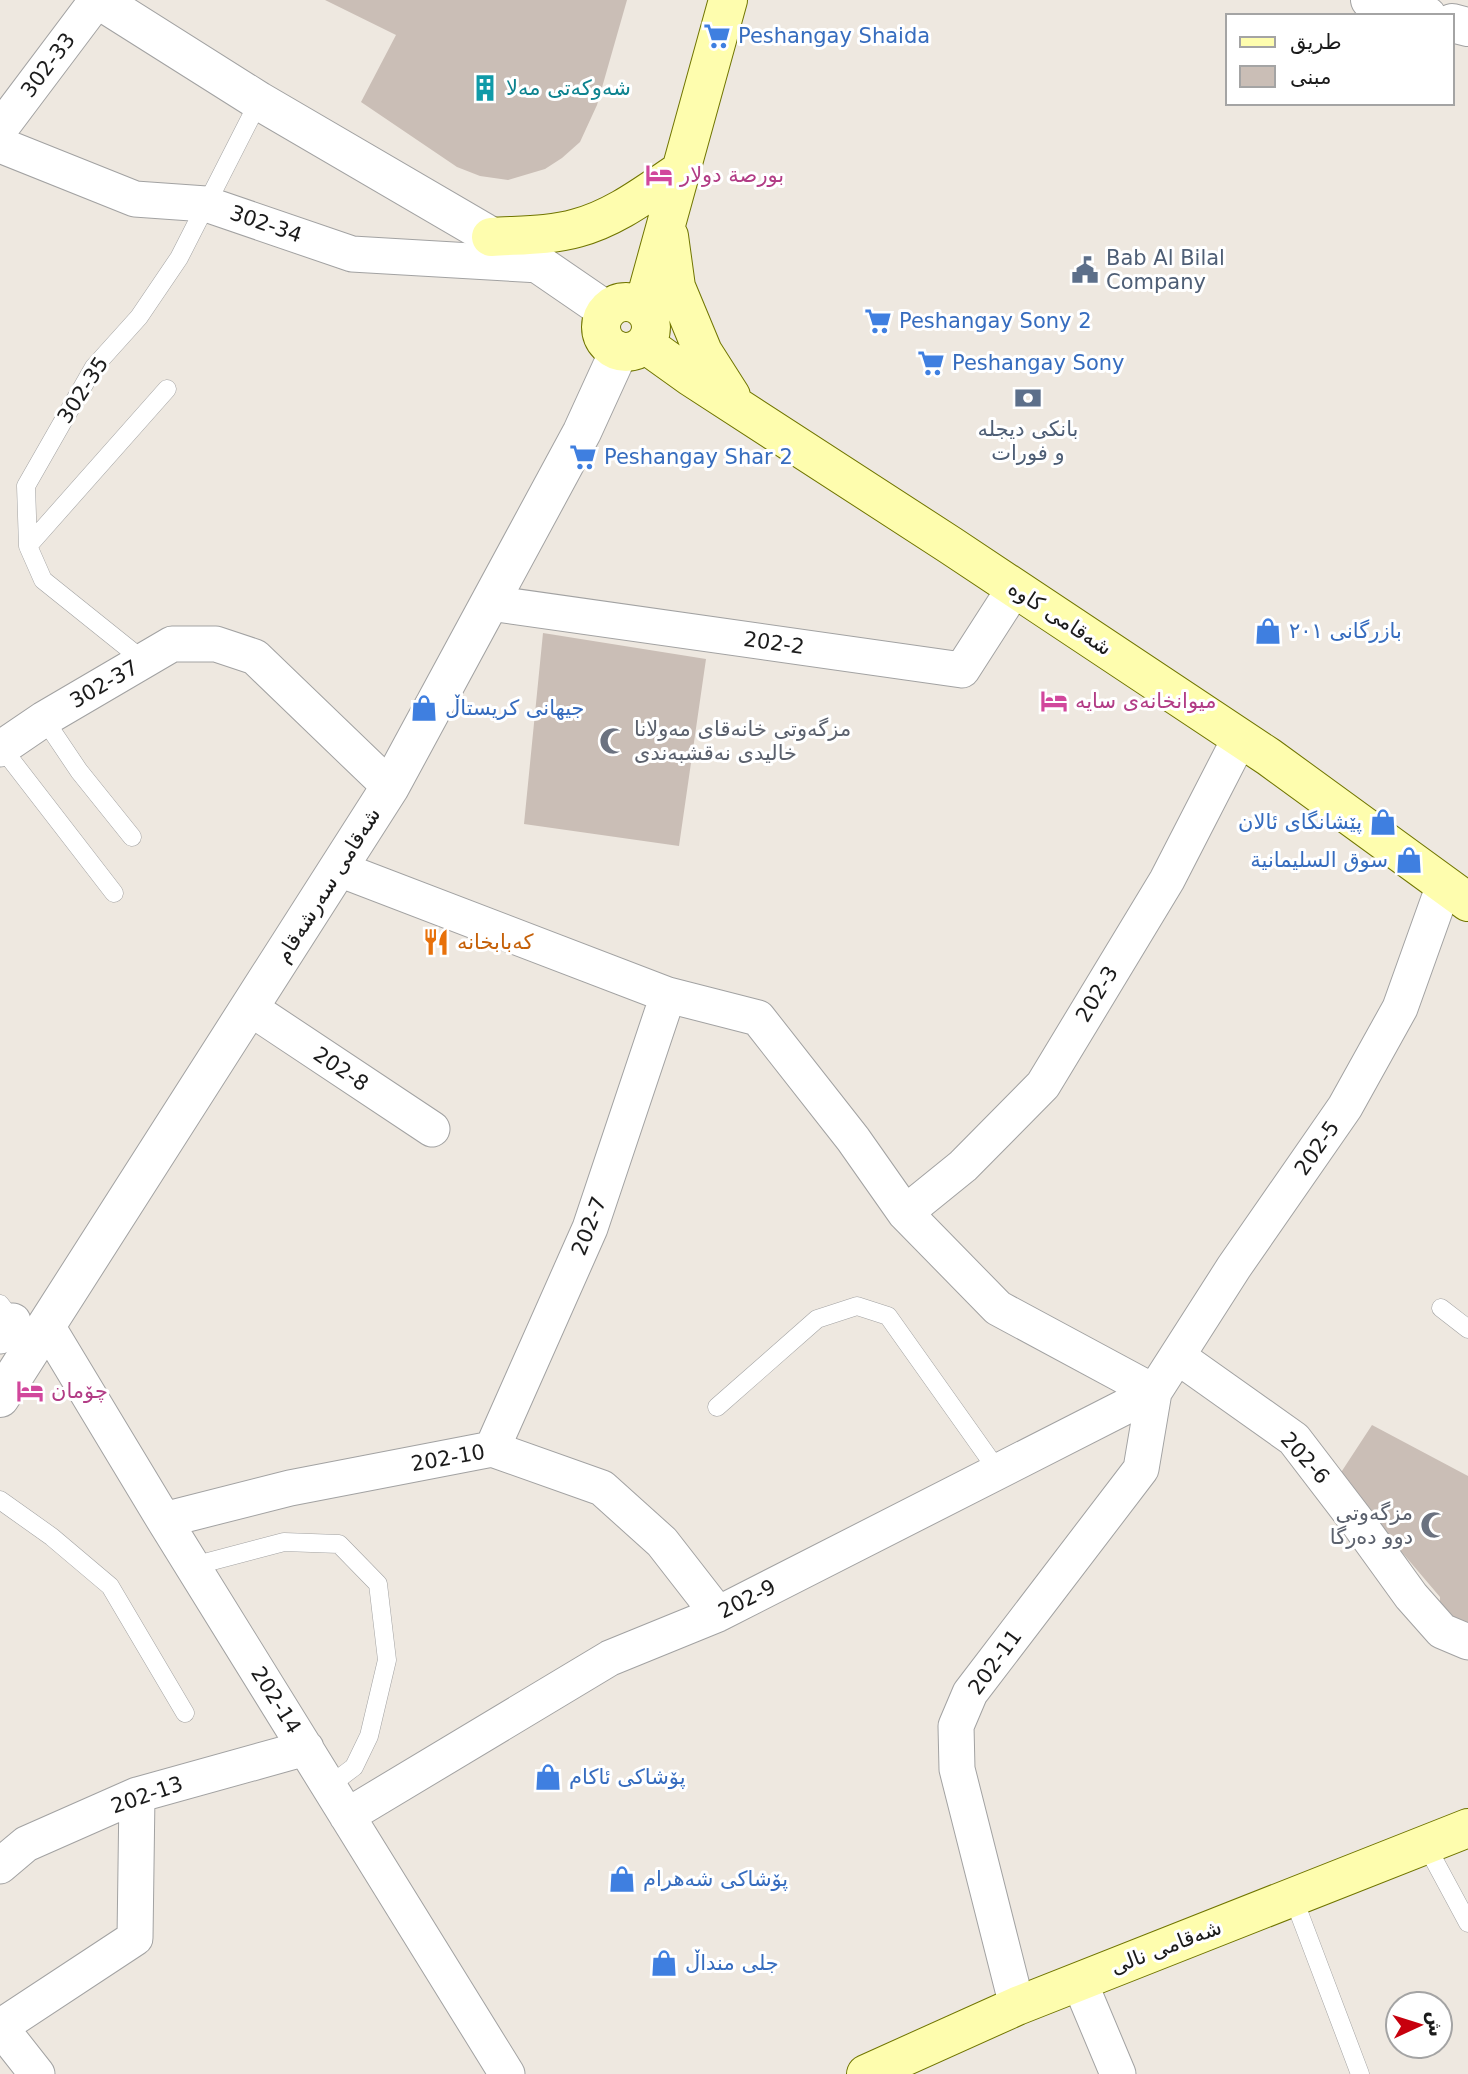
<svg xmlns="http://www.w3.org/2000/svg" width="1468" height="2074" font-family="'DejaVu Sans','Noto Naskh Arabic',sans-serif">
<rect width="100%" height="100%" fill="#eee8e0"/>
<!-- building -->
<path fill="#cabeb6" d="M325,0H627L597,105L580,142L562,158L545,169L508,180L480,176L457,167L361,102L396,35Z
M543,633L706,659L679,846L524,824Z
M1372,1425L1468,1476V1629L1440,1612V1597L1338,1477Z"/>
<g fill="none" stroke-linecap="round" stroke-linejoin="round">
<defs>
<path id="service" d="M28,546L167,389
M144,661L43,580L28,546L26,486L94,367L139,317L179,258L259,101
M44,719L79,771L132,837
M2,748L114,893
M0,1304L17,1326
M1441,1308L1468,1329
M717,1407L817,1319L857,1306L888,1316L998,1471
M0,1500L52,1537L110,1586L185,1713
M193,1566L284,1542L339,1544L378,1584L387,1660L369,1736L354,1767L329,1786
M1426,1845L1468,1923
M1293,1897L1360,2074"/>
<path id="minor" d="M0,129L97,0
M0,145L135,199L206,204L352,254L540,265
M490,603L962,670L1014,589
M0,749L44,719L172,644H216L255,657L390,787
M339,869L668,995L758,1018L853,1139L905,1213L998,1308L1154,1392
M250,1008L432,1129
M905,1213L963,1166L1043,1085L1167,880L1240,738
M47,1326L164,1520L507,2074
M0,1336L13,1321
M1177,1356L1294,1439L1359,1524L1411,1596L1442,1631L1468,1642
M492,1449L590,1228L668,995
M164,1520L290,1488L492,1449L602,1488L662,1542L718,1614
M347,1816L610,1658L718,1614L1154,1392
M0,1866L26,1844L137,1795L306,1748
M1079,1981L1118,2074
M1017,2006L957,1769L956,1726L970,1693L1141,1469L1154,1392L1234,1267L1345,1107L1400,1008L1444,885
M0,2027L135,1938L137,1795
M0,2027L37,2074"/>
<path id="tertiary" d="M99,0L259,101L540,265L607,311
M1370,0L1427,16
M1452,23L1468,27
M0,1398L390,787L582,432L619,351"/>
<path id="secondary" d="M669,236L676,287L703,352L731,396
M491,237C519,235 549,236 577,228C615,218 647,193 680,171
M601 327a25 25 0 1 1 50 0a25 25 0 1 1-50 0Z
M643,308L728,0
M645,344L691,377L950,545L1269,757L1468,902
M866,2074L1017,2006L1468,1828"/>
</defs>
<!-- service casing -->
<use href="#service" stroke="#a2a2a2" stroke-width="19"/>
<!-- minor casing -->
<use href="#minor" stroke="#a2a2a2" stroke-width="37"/>
<!-- tertiary casing -->
<use href="#tertiary" stroke="#a2a2a2" stroke-width="40"/>
<!-- secondary casing -->
<use href="#secondary" stroke="#707500" stroke-width="40"/>
<!-- service -->
<use href="#service" stroke="#fff" stroke-width="18"/>
<!-- minor -->
<use href="#minor" stroke="#fff" stroke-width="35"/>
<!-- tertiary -->
<use href="#tertiary" stroke="#fff" stroke-width="38"/>
<!-- secondary -->
<use href="#secondary" stroke="#fefdae" stroke-width="38"/>
</g>
<!-- icons -->
<defs>
<symbol id="supermarket-bare" viewBox="-9 -9 18 18"><path d="M-6-5.5h2.5l.6 2H6L4.5 2H-2.5L-4.4-4H-6ZM-1.5 3.2a1.3 1.3 0 1 0 .1 0ZM3 3.2a1.3 1.3 0 1 0 .1 0Z" fill="#3f7fe0" stroke="#fff" stroke-width="2.5" paint-order="stroke"/></symbol>
<symbol id="building-bare" viewBox="-9 -9 18 18"><path d="M-4-6H4V6H1V3H-1V6H-4ZM-2.5-4.3h1.7v1.8h-1.7ZM.8-4.3h1.7v1.8H.8ZM-2.5-1h1.7V.8h-1.7ZM.8-1h1.7V.8H.8Z" fill="#0f9aa8" stroke="#fff" stroke-width="2.5" paint-order="stroke"/></symbol>
<symbol id="hotel-bare" viewBox="-9 -9 18 18"><path d="M-6-4.5h1.5V1H6V5H4.5V3h-9V5H-6ZM-4 0a1.8 1.8 0 1 1 3.6 0ZM.5 0V-2.5h3Q6-2.5 6 0Z" fill="#d1479c" stroke="#fff" stroke-width="2.5" paint-order="stroke"/></symbol>
<symbol id="civic-bare" viewBox="-9 -9 18 18"><path d="M-.6-6.5H3V-4.5H.6V-3L4-1V1h2V6H-6V1h2V-1L-.6-3ZM-1.2 2.5V6h2.4V2.5Z" fill="#5c6f8a" stroke="#fff" stroke-width="2.5" paint-order="stroke"/></symbol>
<symbol id="bank-bare" viewBox="-9 -9 18 18"><path d="M-6-4H6V4H-6ZM0-2.3a2.3 2.3 0 1 0 0 4.6a2.3 2.3 0 1 0 0-4.6Z" fill="#5c6f8a" stroke="#fff" stroke-width="2.5" paint-order="stroke"/></symbol>
<symbol id="shop-bare" viewBox="-9 -9 18 18"><path d="M-5-2.5h2.3a2.7 3.5 0 0 1 5.4 0H5L5.5 6h-11ZM-1.5-2.5h3a1.5 2.3 0 0 0-3 0Z" fill="#3f7fe0" stroke="#fff" stroke-width="2.5" paint-order="stroke"/></symbol>
<symbol id="mosque-bare" viewBox="-9 -9 18 18"><path d="M3.5-4.9A6 6 0 1 0 3.5 4.9A5 5 0 1 1 3.5-4.9Z" fill="#6b7280" stroke="#fff" stroke-width="2.5" paint-order="stroke"/></symbol>
<symbol id="restaurant-bare" viewBox="-9 -9 18 18"><path d="M-5-6h1v4h1v-4h1v4h1v-4h1v5L-1.5 .5V6h-2V.5L-5-1ZM5-6V6H3V1.5H1.5Q1.5-4 5-6Z" fill="#e8710a" stroke="#fff" stroke-width="2.5" paint-order="stroke"/></symbol>
</defs>
<g fill-rule="evenodd">
<use href="#supermarket-bare" x="698" y="17" width="38" height="38"/>
<use href="#building-bare" x="466" y="69" width="38" height="38"/>
<use href="#hotel-bare" x="640" y="156" width="38" height="38"/>
<use href="#civic-bare" x="1066" y="251" width="38" height="38"/>
<use href="#supermarket-bare" x="859" y="302" width="38" height="38"/>
<use href="#supermarket-bare" x="912" y="344" width="38" height="38"/>
<use href="#bank-bare" x="1009" y="379" width="38" height="38"/>
<use href="#supermarket-bare" x="564" y="438" width="38" height="38"/>
<use href="#shop-bare" x="1249" y="612" width="38" height="38"/>
<use href="#hotel-bare" x="1035" y="682" width="38" height="38"/>
<use href="#shop-bare" x="405" y="689" width="38" height="38"/>
<use href="#mosque-bare" x="594" y="722" width="38" height="38"/>
<use href="#shop-bare" x="1364" y="803" width="38" height="38"/>
<use href="#shop-bare" x="1390" y="841" width="38" height="38"/>
<use href="#restaurant-bare" x="417" y="923" width="38" height="38"/>
<use href="#hotel-bare" x="11" y="1372" width="38" height="38"/>
<use href="#mosque-bare" x="1415" y="1506" width="38" height="38"/>
<use href="#shop-bare" x="529" y="1758" width="38" height="38"/>
<use href="#shop-bare" x="603" y="1860" width="38" height="38"/>
<use href="#shop-bare" x="645" y="1944" width="38" height="38"/>
</g>
<g text-anchor="middle" stroke-width="6" stroke-linejoin="round" paint-order="stroke">
<!-- shop labels -->
<g font-size="21" fill="#366cbe" stroke="#fff" text-anchor="start">
<text x="738" y="43">Peshangay Shaida</text>
<text x="899" y="328">Peshangay Sony 2</text>
<text x="952" y="370">Peshangay Sony</text>
<text x="604" y="464">Peshangay Shar 2</text>
<text x="1289" y="638">بازرگانی ٢٠١</text>
<text x="445" y="715">جیهانی کریستاڵ</text>
<text x="1362" y="829" text-anchor="end">پێشانگای ئالان</text>
<text x="1388" y="867" text-anchor="end">سوق السليمانية</text>
<text x="569" y="1784">پۆشاکی ئاکام</text>
<text x="643" y="1886">پۆشاکی شەھرام</text>
<text x="685" y="1970">جلی منداڵ</text>
</g>
<!-- street labels -->
<g font-size="21" fill="#1b1b1b" stroke="#fff">
<text transform="translate(48 65) rotate(-53)" y="7">302-33</text>
<text transform="translate(266 224) rotate(19)" y="7">302-34</text>
<text transform="translate(83 390) rotate(-57)" y="7">302-35</text>
<text transform="translate(1060 618) rotate(33)" y="7">شەقامی کاوە</text>
<text transform="translate(774 643) rotate(8)" y="7">202-2</text>
<text transform="translate(104 684) rotate(-30)" y="7">302-37</text>
<text transform="translate(328 885) rotate(-58)" y="7">شەقامی سەرشەقام</text>
<text transform="translate(1097 994) rotate(-59)" y="7">202-3</text>
<text transform="translate(341 1069) rotate(34)" y="7">202-8</text>
<text transform="translate(1317 1148) rotate(-55)" y="7">202-5</text>
<text transform="translate(589 1226) rotate(-69)" y="7">202-7</text>
<text transform="translate(448 1458) rotate(-10)" y="7">202-10</text>
<text transform="translate(1305 1458) rotate(48)" y="7">202-6</text>
<text transform="translate(747 1599) rotate(-27)" y="7">202-9</text>
<text transform="translate(995 1662) rotate(-54)" y="7">202-11</text>
<text transform="translate(276 1700) rotate(58)" y="7">202-14</text>
<text transform="translate(147 1795) rotate(-19)" y="7">202-13</text>
<text transform="translate(1166 1947) rotate(-21)" y="7">شەقامی نالی</text>
</g>
<!-- culture labels -->
<g font-size="21" fill="#0d838f" stroke="#fff" text-anchor="start">
<text x="506" y="95">شەوکەتی مەلا</text>
</g>
<!-- hotel labels -->
<g font-size="21" fill="#b23c85" stroke="#fff" text-anchor="start">
<text x="680" y="182">بورصة دولار</text>
<text x="1075" y="708">میوانخانەی سایە</text>
<text x="51" y="1398">چۆمان</text>
</g>
<!-- service labels -->
<g font-size="21" fill="#4e5e75" stroke="#fff" text-anchor="start">
<text x="1106" y="265">Bab Al Bilal<tspan x="1106" dy="24">Company</tspan></text>
<text x="1028" y="436" text-anchor="middle">بانکی دیجلە<tspan x="1028" dy="24">و فورات</tspan></text>
</g>
<!-- worship labels -->
<g font-size="21" fill="#5b616d" stroke="#fff" text-anchor="start">
<text x="634" y="736">مزگەوتی خانەقای مەولانا<tspan x="634" dy="24">خالیدی نەقشبەندی</tspan></text>
<text x="1413" y="1520" text-anchor="end">مزگەوتی<tspan x="1413" dy="24">دوو دەرگا</tspan></text>
</g>
<!-- food labels -->
<g font-size="21" fill="#c56008" stroke="#fff" text-anchor="start">
<text x="457" y="949">کەبابخانە</text>
</g>
</g>
<!-- legend -->
<rect x="1226" y="14" width="228" height="91" fill="#ffffff" stroke="#a4a4a4" stroke-width="2"/>
<rect x="1240" y="37" width="35" height="10" fill="#fefdae" stroke="#a4a4a4" stroke-width="2"/>
<text x="1290" y="49" font-size="21" fill="#1b1b1b">طريق</text>
<rect x="1240" y="66" width="35" height="21" fill="#cabeb6" stroke="#a4a4a4" stroke-width="2"/>
<text x="1290" y="84" font-size="21" fill="#1b1b1b">مبنى</text>
<!-- north arrow -->
<g transform="translate(1419 2025) rotate(86)"><circle r="33" fill="#ffffff" stroke="#a4a4a4" stroke-width="2"/>
<path d="M0-5L12 26L0 18L-12 26Z" fill="#c7000d"/>
<text y="-10" font-size="19" font-weight="bold" text-anchor="middle" fill="#1b1b1b">ش</text>
</g>
</svg>
